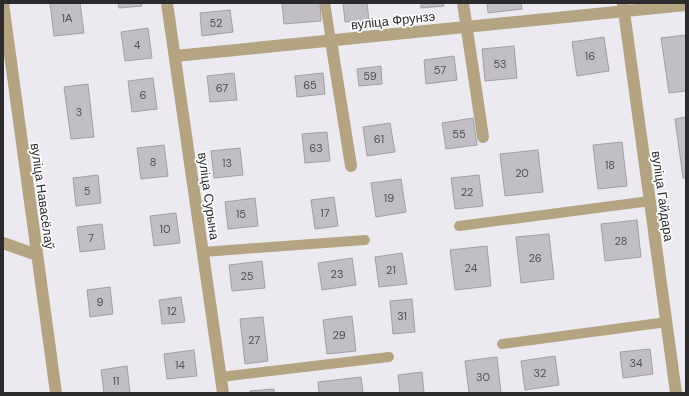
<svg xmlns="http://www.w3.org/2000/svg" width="689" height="396" font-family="'DM Sans',sans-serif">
<rect width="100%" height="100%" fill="#ece9f1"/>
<!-- building -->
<path fill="#c1bec5" stroke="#a29fa7" d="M50,3H80L84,33L54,36Z
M118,3H141L142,6L119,8Z
M282,3H320L321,21L284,24Z
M343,3H367L369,20L345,22Z
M421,3H443L444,6L421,8Z
M487,3H521L522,9L488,13Z
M230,10L233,32L202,36L200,13Z
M148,28L152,58L125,61L121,32Z
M686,35V91L669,93L661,38Z
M604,37L609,71L577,76L572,42Z
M514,46L517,78L485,81L482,49Z
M454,56L457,80L426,84L424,60Z
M381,66L382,84L359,86L357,69Z
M234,73L237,100L210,102L207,76Z
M323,73L325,94L297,97L295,76Z
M153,78L157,109L132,112L128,81Z
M88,84L94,137L71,139L64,87Z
M686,117V178H683L675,119Z
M473,118L477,145L446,149L442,123Z
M390,123L395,152L367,156L363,127Z
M327,132L330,161L305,163L302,134Z
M622,142L627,186L598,189L593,145Z
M164,145L168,176L141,179L137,148Z
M240,148L243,175L214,178L211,151Z
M538,150L543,192L505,196L500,154Z
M98,175L101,203L76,206L73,178Z
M479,175L483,206L455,209L451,178Z
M401,179L406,212L376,217L371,183Z
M334,197L338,226L315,229L311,200Z
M255,198L258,226L228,229L225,202Z
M176,213L180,243L154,246L150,216Z
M637,220L641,257L605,261L601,224Z
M102,224L105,249L80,252L77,227Z
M549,234L554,279L521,283L516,237Z
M487,246L491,286L455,290L450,250Z
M402,253L407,284L379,287L375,257Z
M352,258L356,285L322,290L318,263Z
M262,261L265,288L232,291L229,265Z
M110,287L113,314L90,317L87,290Z
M181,297L185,322L162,324L159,300Z
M412,299L415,332L393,334L390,301Z
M352,316L356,351L327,354L323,320Z
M263,317L268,361L245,364L240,319Z
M650,349L653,374L623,378L620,352Z
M194,350L197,376L167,379L164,354Z
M555,356L559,385L525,390L521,361Z
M497,357L501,393H469L465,361Z
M127,366L130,393H104L101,370Z
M422,372L424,393H400L398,375Z
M361,377L363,393H319L318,382Z
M274,389V393H250V391Z"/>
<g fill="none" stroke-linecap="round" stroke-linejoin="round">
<!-- lane -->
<path stroke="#b5a481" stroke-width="10" d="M325,3L331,41
M459,226L650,201
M203,252L365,240
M502,344L667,322
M221,377L389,357"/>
<!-- street -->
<path stroke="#b5a481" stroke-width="12" d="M3,3L56,393
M167,3L223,393
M463,3L483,137
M623,4L676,393
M331,41L351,166
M175,56L686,5
M3,243L37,255"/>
</g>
<g text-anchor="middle" stroke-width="3.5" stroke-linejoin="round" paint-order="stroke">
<!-- number labels -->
<g font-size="11" fill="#514f53">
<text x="67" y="22">1А</text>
<text x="216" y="27">52</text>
<text x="137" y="49">4</text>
<text x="590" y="60">16</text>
<text x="500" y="68">53</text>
<text x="440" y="74">57</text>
<text x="370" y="80">59</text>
<text x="310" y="89">65</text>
<text x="222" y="92">67</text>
<text x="143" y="99">6</text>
<text x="79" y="116">3</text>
<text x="459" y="138">55</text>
<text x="379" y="143">61</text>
<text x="316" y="152">63</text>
<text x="153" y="166">8</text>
<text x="227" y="167">13</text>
<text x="610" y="169">18</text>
<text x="522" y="177">20</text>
<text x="87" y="195">5</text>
<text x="467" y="196">22</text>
<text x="389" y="202">19</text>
<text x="325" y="217">17</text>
<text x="241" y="218">15</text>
<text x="165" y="233">10</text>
<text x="91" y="242">7</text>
<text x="621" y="245">28</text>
<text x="535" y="262">26</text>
<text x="471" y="272">24</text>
<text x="391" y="274">21</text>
<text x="337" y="278">23</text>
<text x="247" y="280">25</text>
<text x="100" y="306">9</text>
<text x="172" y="315">12</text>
<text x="402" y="320">31</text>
<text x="339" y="339">29</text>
<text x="254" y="344">27</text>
<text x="636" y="367">34</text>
<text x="180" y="369">14</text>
<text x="540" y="377">32</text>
<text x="483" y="381">30</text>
<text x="116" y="385">11</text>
</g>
<!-- street labels -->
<g font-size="13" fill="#2c2a2d" stroke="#fff">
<text transform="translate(393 20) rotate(-6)" y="5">вуліца Фрунзэ</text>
<text transform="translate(43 196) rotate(82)" y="5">вуліца Навасёлаў</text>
<text transform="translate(209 196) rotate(82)" y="5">вуліца Сурына</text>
<text transform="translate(663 196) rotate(82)" y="5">вуліца Гайдара</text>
</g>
</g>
<!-- border -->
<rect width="689" height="396" fill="none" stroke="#2c2a2d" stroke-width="8"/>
</svg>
